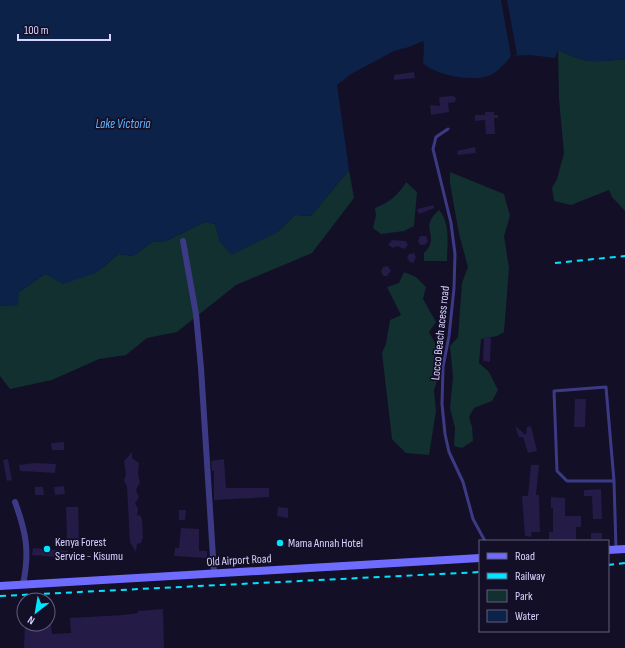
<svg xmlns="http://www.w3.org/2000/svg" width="625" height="648" font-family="'Sofia Sans Condensed',sans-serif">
<rect width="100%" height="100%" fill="#130f26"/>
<!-- green -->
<path fill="#12302f" d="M558,50C587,64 594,62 625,59V211L612,197L609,190L571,205L554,201L552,188L557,179L564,153L559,99Z
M349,170L354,198L312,253L236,285L177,332L147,338L126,355L99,359L52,380L10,389L0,376V306L17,305L19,292L45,274C82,278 90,281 118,254L133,256L152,242L166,241L205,222L215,224L220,242L259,240L276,233L295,215L311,216Z
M450,172L504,194L510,216L504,236L509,268L504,332L497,336L481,339L479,363L489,372L498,390L492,401L474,408L469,417L472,427L473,441L462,448L454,446L455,428L450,408L453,377L450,346L458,337L462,283L468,267L459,234L450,183Z
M406,182L417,192L414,226L404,231L381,234L373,228L376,215L375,208C388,203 399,195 406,182Z
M439,210C451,224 447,244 447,261H424V253C442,235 417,229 439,210Z
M404,272L416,277L426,287L423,299L436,322L429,332L435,343V361L438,378L434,390L436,411L429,455L406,453L392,439L382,353L386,344L390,320L401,315L387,287L399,283Z"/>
<!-- water -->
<path fill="#0c2248" d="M0,0H625V59C594,62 587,64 558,50L555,58L530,55L511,56C505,64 497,73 488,76C472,82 435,75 423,63L424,44L423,41L409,47L394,51L351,74L337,85L349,170L311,216L295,215L276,233L231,255L220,242L215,224L205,222L166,241L152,242L133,256L118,254L96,273L63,284L45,274L19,292L18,305L0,306Z"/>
<!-- pier -->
<path fill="#130f26" d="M501,0H507L517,55L511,56Z"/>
<!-- building -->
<path fill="#241b47" d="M414,72L415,78L394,80V75Z
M453,96L456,98L455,102L448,103L449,112L431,115L430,105L440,106L439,97Z
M485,112H494V115H498V118H494L495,134H486L485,120L475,121V115H485Z
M475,147L476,153L458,155L457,151Z
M434,205V208L419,214L417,209Z
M420,236H426L428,241L425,245H420L418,241Z
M392,240L406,241L408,245L404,249L397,246L393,248L388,245Z
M414,253L416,257L413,263L410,262L407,258L409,254Z
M388,266L391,271L387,276H383L381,271L383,267Z
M484,337L491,338L490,362L483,361Z
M575,399H586L585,427H574Z
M515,426L526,435L527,427L531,426L537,451L528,453L523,437H519Z
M64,442V450H52L51,443Z
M132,452V458L139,463L138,475L140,482L136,490L139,497L135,503L138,509L137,516L140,515L142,519L143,537L141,543L137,544L136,552L130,542L127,487L124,480L126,475L124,461Z
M8,459L12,480L7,481L3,460Z
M224,459L226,488H269V497L214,500V471H212L211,461Z
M35,463L56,464L55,473L20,471L19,465Z
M531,465H539L536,495H539L540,532H531L532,537L525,536L522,496H528Z
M64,486L65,494L55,495L54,487Z
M35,487H43L44,495H35Z
M601,489L602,519H593L592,496H584V490Z
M551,497L565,498V516H581V527H576V541L549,540V532H553V508H551Z
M66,507H78L79,540H67Z
M278,507L288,508V518L277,516Z
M179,510H186L185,520H179Z
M181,528L199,529V551H207V558L174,556L175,548H179Z
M591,533H602V539H591Z
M33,548L68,551V558L32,555Z
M163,609L164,648H24L25,624H51L52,634L71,633L70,618L123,615L138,613V611Z"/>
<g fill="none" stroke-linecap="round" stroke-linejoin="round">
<!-- lane -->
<path stroke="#3d3a85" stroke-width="3" d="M448,129L436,137L433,149L451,223L455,254L454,288L449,336L443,367L442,404L445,434L449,452L463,482L473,519L485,541
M614,481H567L557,471L554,391L606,387L614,481L616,549"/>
<!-- street -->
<path stroke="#3d3a85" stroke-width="6" d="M183,241L196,314L201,368L214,573
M15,502C26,532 30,552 23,584"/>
<!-- secondary -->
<path stroke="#6f6bff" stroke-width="8" d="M608,550L625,549
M0,586L480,558"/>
<!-- rail -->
<path stroke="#00e5ff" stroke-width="2" stroke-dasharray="6 5" stroke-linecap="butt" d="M555,263L625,256
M608,565L625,563
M0,596L480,572"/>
</g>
<!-- markers -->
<g fill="#00e5ff" stroke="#130f26" stroke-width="1.5">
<circle cx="280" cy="543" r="4"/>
<circle cx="47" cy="549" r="4"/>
</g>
<g text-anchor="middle" stroke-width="3.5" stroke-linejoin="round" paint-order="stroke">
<!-- street labels -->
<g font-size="12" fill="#d9d4ff" stroke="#130f26">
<text transform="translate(440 333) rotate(-84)" y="4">Locco Beach acess road</text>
<text transform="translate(239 560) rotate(-3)" y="4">Old Airport Road</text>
</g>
<!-- poi labels -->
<g font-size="12" fill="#d9d4ff" stroke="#130f26" text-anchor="start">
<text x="55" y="546">Kenya Forest<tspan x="55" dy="14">Service - Kisumu</tspan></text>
<text x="288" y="547">Mama Annah Hotel</text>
</g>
<!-- water labels -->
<g font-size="13" font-style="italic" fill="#62b6ff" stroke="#130f26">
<text x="123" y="128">Lake Victoria</text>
</g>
</g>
<!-- legend -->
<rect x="479" y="540" width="130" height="92" fill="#130f26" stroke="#625e7d"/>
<rect x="487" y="553" width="20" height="6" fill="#6f6bff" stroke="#625e7d"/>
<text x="515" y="560" font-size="12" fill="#d9d4ff">Road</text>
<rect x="487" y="573" width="20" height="6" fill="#00e5ff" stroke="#625e7d"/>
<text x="515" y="580" font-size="12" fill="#d9d4ff">Railway</text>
<rect x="487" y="590" width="20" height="12" fill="#12302f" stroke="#625e7d"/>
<text x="515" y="600" font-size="12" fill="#d9d4ff">Park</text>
<rect x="487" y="610" width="20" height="12" fill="#0c2248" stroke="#625e7d"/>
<text x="515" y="620" font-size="12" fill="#d9d4ff">Water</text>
<!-- north arrow -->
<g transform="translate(36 612) rotate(211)"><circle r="19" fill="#130f26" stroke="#625e7d"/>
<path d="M0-3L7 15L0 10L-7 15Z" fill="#00e5ff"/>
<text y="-6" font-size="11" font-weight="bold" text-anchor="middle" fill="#d9d4ff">N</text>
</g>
<!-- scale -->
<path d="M18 34v6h92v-6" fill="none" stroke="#d9d4ff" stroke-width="2"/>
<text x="24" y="34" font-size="12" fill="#d9d4ff" stroke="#130f26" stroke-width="3" paint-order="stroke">100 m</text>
</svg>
